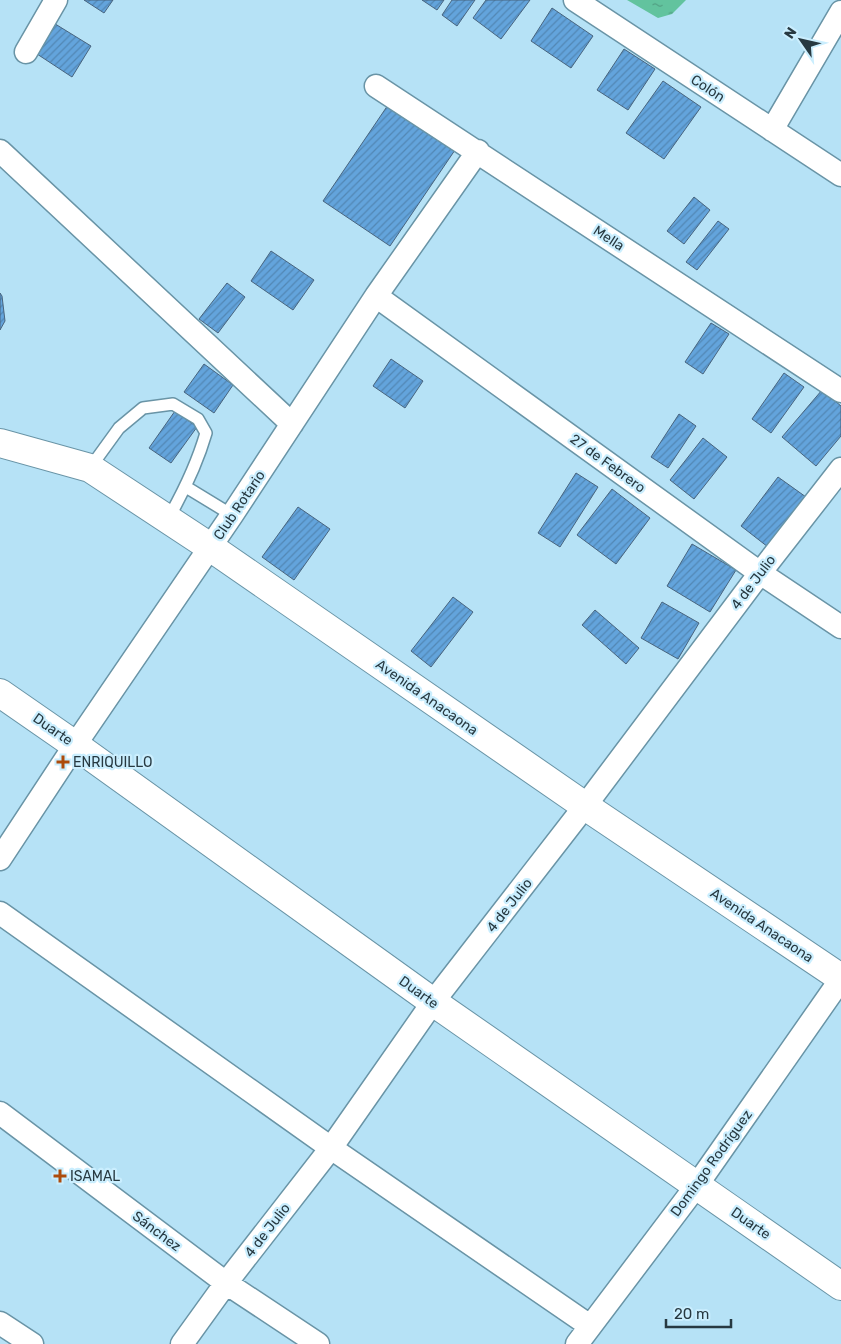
<svg xmlns="http://www.w3.org/2000/svg" width="841" height="1344" font-family="Rubik,sans-serif">
<defs>
<pattern id="water-ripples" width="26" height="14" patternUnits="userSpaceOnUse" patternTransform="scale(1.25)"><rect width="26" height="14" fill="#62c39e"/><path d="M2 4q2-2 4 0t4 0M15 11q2-2 4 0t4 0" fill="none" stroke="#519f82"/></pattern>
<pattern id="building-hatch" width="6" height="6" patternUnits="userSpaceOnUse" patternTransform="scale(1.25)"><rect width="6" height="6" fill="#63a4dc"/><path d="M-1 1l2-2M0 6l6-6M5 7l2-2" fill="none" stroke="#5287b4"/></pattern>
</defs>
<rect width="100%" height="100%" fill="#b6e2f6"/>
<!-- water -->
<path fill="url(#water-ripples)" d="M627,0H686L672,14L658,18Z"/>
<!-- building -->
<path fill="url(#building-hatch)" stroke="#48647e" d="M84,0H113L104,13Z
M422,0H444L437,10Z
M452,0H475L457,26L442,15Z
M486,0H530L501,39L473,18Z
M552,8L593,36L571,68L531,41Z
M52,22L91,46L72,77L34,52Z
M624,49L655,69L628,110L597,90Z
M663,81L701,107L664,159L626,133Z
M388,105L455,150L390,246L323,201Z
M694,197L710,210L684,244L667,231Z
M718,221L729,229L697,270L686,262Z
M271,251L314,280L293,310L251,281Z
M227,283L245,297L218,333L199,319Z
M0,293L2,296L5,321L0,330Z
M711,323L729,334L703,374L685,362Z
M391,359L423,381L405,408L373,386Z
M204,364L233,385L214,413L184,392Z
M784,373L804,387L771,433L752,419Z
M822,390L841,406V436L816,466L782,437Z
M175,411L197,427L171,463L149,448Z
M679,414L696,426L668,468L651,457Z
M703,438L727,457L694,499L670,480Z
M576,473L598,487L560,547L538,533Z
M778,477L806,497L768,547L741,526Z
M612,489L650,518L616,564L577,535Z
M298,507L330,529L294,580L262,557Z
M692,544L736,570L710,612L667,586Z
M453,597L473,612L431,667L411,651Z
M662,602L699,623L678,659L641,638Z
M595,610L639,648L626,664L582,625Z"/>
<g fill="none" stroke-linecap="round" stroke-linejoin="round">
<defs>
<path id="service" d="M90,468L119,428L143,408L173,404L198,419L206,433C197,464 184,491 168,519
M186,487L232,515"/>
<path id="minor" d="M575,0L841,175
M26,52L56,0
M376,86L841,391
M772,130L841,12
M0,151L292,424
M376,296L760,573L841,627
M0,859L75,745L232,515L376,296L478,151
M0,913L331,1148L590,1326
M0,1113L226,1283L318,1344
M0,1323L32,1344
M182,1344L226,1283L331,1148L433,1002L585,806L760,573L841,469
M577,1344L697,1185L841,979"/>
<path id="secondary" d="M0,443L90,468L210,547L585,806L841,978
M0,693L75,745L433,1002L841,1286"/>
</defs>
<!-- service casing -->
<use href="#service" stroke="#6994a6" stroke-width="14"/>
<!-- minor casing -->
<use href="#minor" stroke="#6994a6" stroke-width="25"/>
<!-- secondary casing -->
<use href="#secondary" stroke="#6994a6" stroke-width="30"/>
<!-- service -->
<use href="#service" stroke="#fff" stroke-width="11"/>
<!-- minor -->
<use href="#minor" stroke="#fff" stroke-width="22"/>
<!-- secondary -->
<use href="#secondary" stroke="#fff" stroke-width="28"/>
</g>
<!-- markers -->
<g fill="#ad4c0c" stroke="#caeefe" stroke-width="2">
<path d="M60.5 754.5h5v5h5v5h-5v5h-5v-5h-5v-5h5z"/>
<path d="M57.5 1168.5h5v5h5v5h-5v5h-5v-5h-5v-5h5z"/>
</g>
<g text-anchor="middle" stroke-width="4.5" stroke-linejoin="round" paint-order="stroke">
<!-- street labels -->
<g font-size="14" fill="#273941" stroke="#caeefe">
<text transform="translate(708 88) rotate(33)" y="5">Colón</text>
<text transform="translate(609 238) rotate(33)" y="5">Mella</text>
<text transform="translate(608 463) rotate(36)" y="5">27 de Febrero</text>
<text transform="translate(239 505) rotate(-56)" y="5">Club Rotario</text>
<text transform="translate(753 582) rotate(-53)" y="5">4 de Julio</text>
<text transform="translate(427 697) rotate(35)" y="5">Avenida Anacaona</text>
<text transform="translate(53 729) rotate(35)" y="5">Duarte</text>
<text transform="translate(509 905) rotate(-52)" y="5">4 de Julio</text>
<text transform="translate(762 925) rotate(34)" y="5">Avenida Anacaona</text>
<text transform="translate(419 992) rotate(36)" y="5">Duarte</text>
<text transform="translate(711 1163) rotate(-54)" y="5">Domingo Rodríguez</text>
<text transform="translate(751 1223) rotate(35)" y="5">Duarte</text>
<text transform="translate(267 1230) rotate(-52)" y="5">4 de Julio</text>
<text transform="translate(157 1231) rotate(37)" y="5">Sánchez</text>
</g>
<!-- poi labels -->
<g font-size="14" fill="#273941" stroke="#caeefe" text-anchor="start">
<text x="73" y="767">ENRIQUILLO</text>
<text x="70" y="1181">ISAMAL</text>
</g>
</g>
<!-- north arrow -->
<g transform="translate(801 40) rotate(304)" stroke="#caeefe" stroke-width="4" paint-order="stroke">
<path d="M0-4L9 19L0 12L-9 19Z" fill="#273941"/>
<text y="-8" font-size="14" font-weight="bold" text-anchor="middle" fill="#273941">N</text>
</g>
<!-- scale -->
<path d="M666 1319v8h65v-8" fill="none" stroke="#273941" stroke-width="2.5"/>
<text x="674" y="1319" font-size="15" fill="#273941" stroke="#caeefe" stroke-width="4" paint-order="stroke">20 m</text>
</svg>
